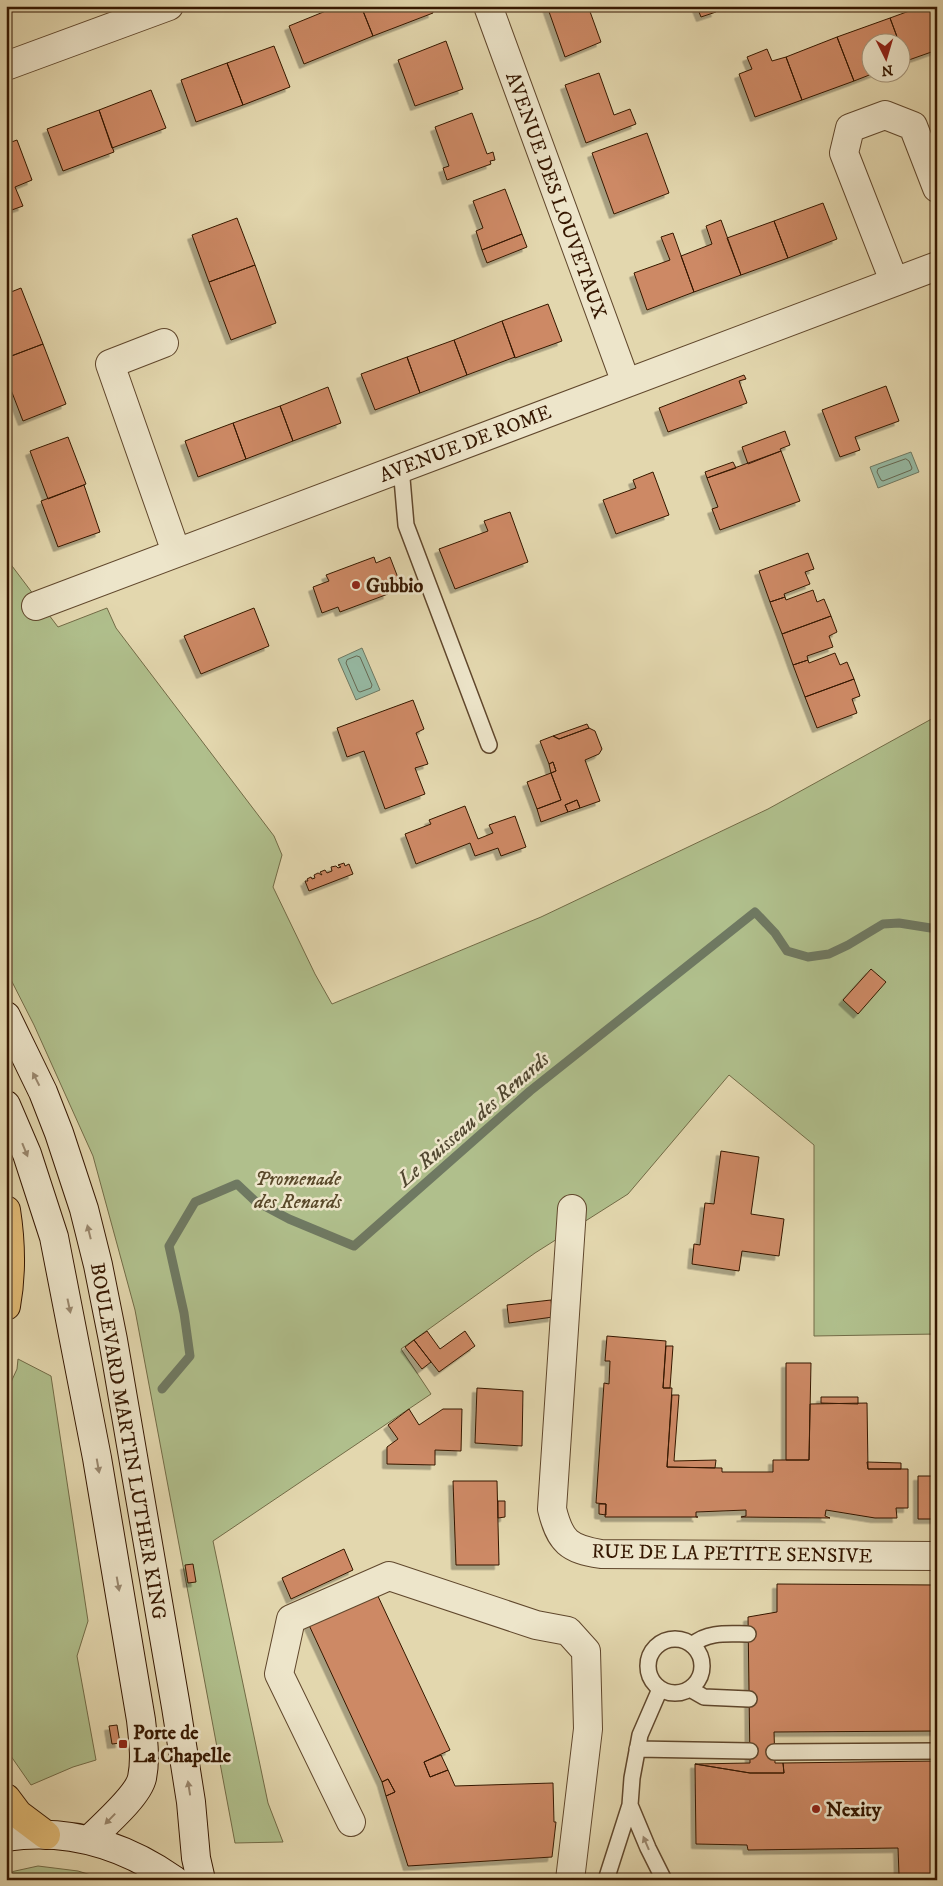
<svg xmlns="http://www.w3.org/2000/svg" width="943" height="1886" font-family="'IM FELL DW Pica',serif">
<defs>
<filter id="shadow"><feDropShadow dx="-4.5" dy="4.5" stdDeviation="0" flood-color="#0004"/></filter>
</defs>
<rect width="100%" height="100%" fill="#e3d7ae"/>
<filter id="stains"><feTurbulence type="fractalNoise" baseFrequency=".004" numOctaves="4"/><feColorMatrix values="0 0 0 0 .2 0 0 0 0 .09 0 0 0 0 .02 0 0 0 .5 -.17"/></filter>
<radialGradient id="worn" r=".72"><stop offset=".6" stop-color="#630" stop-opacity="0"/><stop offset="1" stop-color="#630" stop-opacity=".3"/></radialGradient>
<!-- green -->
<path fill="#b0bf8c" stroke="#726b46" d="M6,558L58,627L107,608L116,628L274,836L282,855L273,887L315,974L332,1004L541,917L768,809L937,716V1334L814,1336V1145L729,1075L628,1194L535,1253L401,1349L431,1394L213,1541L268,1803L283,1842L235,1843L135,1310L93,1156L34,1025L6,970Z
M18,1359L51,1376L88,1621L77,1656L96,1760L73,1767L31,1785L6,1749V1393L17,1369Z
M38,1866L78,1871L107,1880H6V1873Z"/>
<!-- water -->
<path fill="#96baa4" stroke="#6f7962" d="M911,452L919,472L878,488L870,467Z
M362,648L380,690L356,700L338,659Z"/>
<g fill="none" stroke-linecap="round" stroke-linejoin="round">
<!-- shore -->
<path stroke="#666852" stroke-width="1" d="M906,459L909,461L912,468L911,470L883,481L881,480L877,472L878,469Z
M357,656L360,657L372,685L371,688L360,692L358,691L346,663L347,660Z"/>
<!-- stream -->
<path stroke="#6f7962" stroke-width="9" d="M162,1389L190,1356L184,1313L169,1246L195,1202L237,1184L255,1201L289,1219L354,1246L530,1091L755,912L775,933L787,951L808,957L829,954L848,945L883,924L899,923L937,929"/>
</g>
<!-- building -->
<path fill="#cd8965" stroke="#351700" filter="url(#shadow)" d="M338,6H361L373,36L304,64L289,26Z
M361,6H431L433,13L373,36Z
M547,6H588L601,42L565,57Z
M713,6L716,12L701,17L697,7Z
M923,6H937V50L906,61L890,18Z
M890,18L899,42H870V72H877L854,81L837,37Z
M837,37L854,81L802,100L786,57Z
M446,41L463,89L415,106L398,60Z
M274,46L290,87L243,105L227,63Z
M900,46L906,61L900,64Z
M767,49L772,61L786,57L802,100L755,117L739,74L752,69L747,57Z
M227,63L243,105L196,122L181,80Z
M599,73L614,115L630,109L636,124L586,143L565,85Z
M151,90L166,128L112,148L99,110Z
M99,110L114,152L63,171L47,129Z
M472,113L487,154L493,152L495,160L490,161L491,164L447,180L443,168L449,166L435,127Z
M647,133L669,193L614,214L592,153Z
M17,140L32,180L15,187L23,206L6,212V144Z
M505,189L522,234L482,250L476,231L483,228L473,201Z
M823,203L837,239L788,258L774,221Z
M237,218L255,265L209,282L192,235Z
M721,220L741,275L694,292L681,256L712,244L706,226Z
M774,221L788,258L741,275L727,238Z
M673,233L694,292L647,310L634,273L670,260L661,237Z
M522,234L527,247L487,263L482,250Z
M255,265L276,323L231,340L209,282Z
M21,288L43,344L6,358V294Z
M548,304L562,341L515,358L502,321Z
M502,321L515,357L467,375L454,340Z
M454,340L467,375L420,393L407,357Z
M43,344L66,404L23,421L6,377V358Z
M407,357L420,393L375,410L361,374Z
M744,375L746,379L739,381L747,403L668,432L659,408Z
M886,386L899,421L855,437L860,450L840,457L822,410Z
M328,387L341,423L293,441L280,406Z
M280,406L293,441L246,459L233,423Z
M233,423L246,459L198,477L185,441Z
M785,431L790,445L780,449L781,451L748,464L742,447Z
M68,437L86,484L48,499L30,451Z
M781,451L800,501L720,530L712,509L718,507L707,478Z
M733,462L736,468L707,478L705,472Z
M653,472L669,515L616,534L603,500L636,488L633,480Z
M84,485L100,532L58,547L41,501Z
M510,512L528,562L455,589L439,549L488,531L484,521Z
M808,553L814,569L805,572L810,584L784,594L785,597L770,602L759,571Z
M374,557L376,563L390,557L400,583L386,589L388,594L340,612L338,607L322,613L313,587L329,581L326,575Z
M813,590L817,602L824,599L831,616L782,634L770,602L785,597L786,600Z
M254,608L269,646L201,674L184,636Z
M831,616L837,632L829,636L833,647L807,656L808,660L793,665L782,634Z
M835,653L840,665L847,662L854,679L805,697L793,665L808,660L809,663Z
M854,679L860,696L852,699L857,713L817,728L805,697Z
M413,700L424,729L416,733L428,764L415,768L425,794L385,809L364,751L347,757L337,728Z
M587,724L589,728L559,739L553,736Z
M589,728L595,731L602,749L599,754L585,760L600,801L580,808L577,800L565,805L568,812L541,822L537,809L561,800L551,773L556,771L553,762L549,764L540,741L553,736L559,739Z
M553,762L556,771L551,773L549,764Z
M551,773L561,800L537,809L527,782Z
M577,800L580,808L568,812L565,805Z
M465,806L478,839L493,833L489,825L515,816L526,847L501,856L498,848L475,856L470,843L416,864L405,834L431,824L429,820Z
M344,863L345,866L349,864L353,874L309,891L305,881H308L307,879L311,877L312,879L315,878L314,875L318,873L322,875L320,872L325,870L327,873L332,871L331,867L336,866L338,868L341,867L338,865Z
M871,969L886,982L858,1014L843,1000Z
M721,1151L759,1157L751,1214L784,1219L779,1256L742,1251L739,1271L692,1264L694,1244L700,1245L705,1203L714,1204Z
M551,1300L553,1317L509,1323L507,1305Z
M427,1331L440,1349L465,1331L475,1346L439,1372L414,1340Z
M607,1336L666,1341L663,1388H672L667,1467L722,1468V1472H773V1460H809L810,1404L867,1403L868,1469H908V1508H896L897,1518H875L826,1510L825,1516L830,1518L741,1517L746,1516V1510L696,1512V1517H698H605L606,1504L596,1503L604,1383L609,1384L610,1361H605Z
M414,1340L431,1362L422,1369L405,1347Z
M666,1346H673L670,1388H663Z
M786,1363H811L809,1460H786Z
M477,1388L523,1391L522,1446L475,1443Z
M672,1395H679L674,1461L716,1460L715,1468L667,1467Z
M821,1397H858V1404L821,1403Z
M409,1409L419,1425L443,1409H462L461,1451L435,1450V1465L387,1464V1447L398,1439L388,1425Z
M867,1462L901,1463V1469H868Z
M918,1476H937V1519H918Z
M453,1481H497L499,1565H456Z
M498,1501H505V1517L498,1518Z
M599,1504H606V1515L599,1514Z
M344,1549L353,1570L291,1599L282,1578Z
M193,1564L196,1582L188,1583L185,1565Z
M777,1584L937,1585V1731L774,1732L775,1763H783L784,1773H750L695,1764L750,1763L748,1617L777,1612Z
M376,1592L450,1750L424,1762L430,1777L448,1770L455,1786L553,1783L554,1822H556L552,1857L408,1866L386,1796L395,1792L388,1779L382,1782L308,1623Z
M117,1725L120,1743L112,1744L109,1726Z
M441,1755L448,1770L430,1777L424,1762Z
M937,1761V1874L899,1875L898,1848L748,1850L747,1845L696,1844L695,1764L750,1773H784L783,1763Z
M388,1779L395,1792L386,1796L382,1782Z"/>
<g fill="none" stroke-linecap="round" stroke-linejoin="round">
<defs>
<path id="lane" d="M401,467L406,525L489,745
M648 1666a27 27 0 1 1 54 0a27 27 0 1 1-54 0Z
M692,1645C708,1631 729,1634 748,1634
M690,1689L704,1697L749,1699
M637,1749L750,1751
M774,1752L937,1751
M630,1805L648,1848L664,1880
M606,1880L630,1805L632,1778L640,1735L660,1689"/>
<path id="street" d="M488,6L626,383
M6,66L169,6
M894,281L844,153L850,128L885,115L913,126L937,188
M164,343L110,364L176,552
M36,606L937,266
M572,1209L552,1509C560,1542 569,1549 601,1554L937,1556
M351,1822L279,1674L291,1619L389,1576L536,1625L568,1631L586,1651L588,1729L570,1880"/>
<path id="secondary" d="M6,1016L43,1092L59,1133L84,1209L98,1265L113,1340L176,1707L191,1802L196,1858L201,1880
M6,1105L27,1154L54,1237L97,1458L141,1720C143,1739 146,1759 142,1778C138,1796 103,1826 89,1840
M6,1837C67,1828 124,1845 174,1880"/>
<path id="highway" d="M6,1210C11,1242 12,1273 6,1306
M6,1798L18,1814L46,1835"/>
</defs>
<!-- lane casing -->
<use href="#lane" stroke="#60472c" stroke-width="18"/>
<!-- street casing -->
<use href="#street" stroke="#60472c" stroke-width="30"/>
<!-- secondary casing -->
<use href="#secondary" stroke="#351700" stroke-width="30"/>
<!-- highway casing -->
<use href="#highway" stroke="#351700" stroke-width="30"/>
<!-- lane -->
<use href="#lane" stroke="#ede5ca" stroke-width="15"/>
<!-- street -->
<use href="#street" stroke="#ede5ca" stroke-width="28"/>
<!-- secondary -->
<use href="#secondary" stroke="#ede5ca" stroke-width="28"/>
<!-- highway -->
<use href="#highway" stroke="#e2bc77" stroke-width="28"/>
</g>
<!-- one-way arrows -->
<defs><path id="oneway-solid" d="M-6-.8H1V-3.2L6.5 0L1 3.2V.8H-6Z" transform="scale(1.25)"/></defs>
<g fill="#9a886f">
<use href="#oneway-solid" transform="translate(36 1079) rotate(-117)"/>
<use href="#oneway-solid" transform="translate(25 1150) rotate(68)"/>
<use href="#oneway-solid" transform="translate(89 1232) rotate(-104)"/>
<use href="#oneway-solid" transform="translate(69 1306) rotate(78)"/>
<use href="#oneway-solid" transform="translate(98 1466) rotate(80)"/>
<use href="#oneway-solid" transform="translate(118 1584) rotate(80)"/>
<use href="#oneway-solid" transform="translate(189 1788) rotate(-99)"/>
<use href="#oneway-solid" transform="translate(110 1819) rotate(134)"/>
<use href="#oneway-solid" transform="translate(646 1843) rotate(-113)"/>
</g>
<!-- markers -->
<g fill="#8f2418" stroke="#ede5ca" stroke-width="2">
<circle cx="356" cy="585" r="5"/>
<rect x="118" y="1739" width="10" height="10" rx="2.5"/>
<circle cx="816" cy="1809" r="5"/>
</g>
<g text-anchor="middle" stroke-width="5" stroke-linejoin="round" paint-order="stroke">
<!-- street labels -->
<g font-size="20" fill="#351700" stroke="#ede5ca">
<text transform="translate(557 195) rotate(70)" y="7">AVENUE DES LOUVETAUX</text>
<text transform="translate(465 443) rotate(-21)" y="7">AVENUE DE ROME</text>
<text transform="translate(129 1441) rotate(80)" y="7">BOULEVARD MARTIN LUTHER KING</text>
<text transform="translate(732 1553) rotate(1)" y="7">RUE DE LA PETITE SENSIVE</text>
</g>
<!-- poi labels -->
<g font-size="20" font-weight="bold" fill="#351700" stroke="#ede5ca" text-anchor="start">
<text x="366" y="592">Gubbio</text>
<text x="133" y="1739">Porte de<tspan x="133" dy="23">La Chapelle</tspan></text>
<text x="826" y="1816">Nexity</text>
</g>
<!-- park labels -->
<g font-size="20" font-style="italic" fill="#5a492a" stroke="#ede5ca">
<text x="298" y="1185">Promenade<tspan x="298" dy="23">des Renards</tspan></text>
</g>
<!-- water labels -->
<g font-size="21" font-style="italic" fill="#524831" stroke="#ede5ca">
<text transform="translate(473 1119) rotate(-41)" y="7">Le Ruisseau des Renards</text>
</g>
</g>
<!-- margin -->
<rect width="943" height="1886" fill="none" stroke="#e3d7ae" stroke-width="25"/>
<rect x="8" y="8" width="928" height="1871" fill="none" stroke="#351700" stroke-width="2.5"/>
<rect x="12" y="12" width="918" height="1861" fill="none" stroke="#351700"/>
<!-- north arrow -->
<g transform="translate(886 58) rotate(175)"><circle r="24" fill="#ede5ca" stroke="#a39379"/>
<path d="M0-4L9 19L0 12L-9 19Z" fill="#8f2418"/>
<text y="-8" font-size="14" font-weight="bold" text-anchor="middle" fill="#351700">N</text>
</g>
<rect width="100%" height="100%" filter="url(#stains)"/>
<rect width="100%" height="100%" fill="url(#worn)"/>
</svg>
